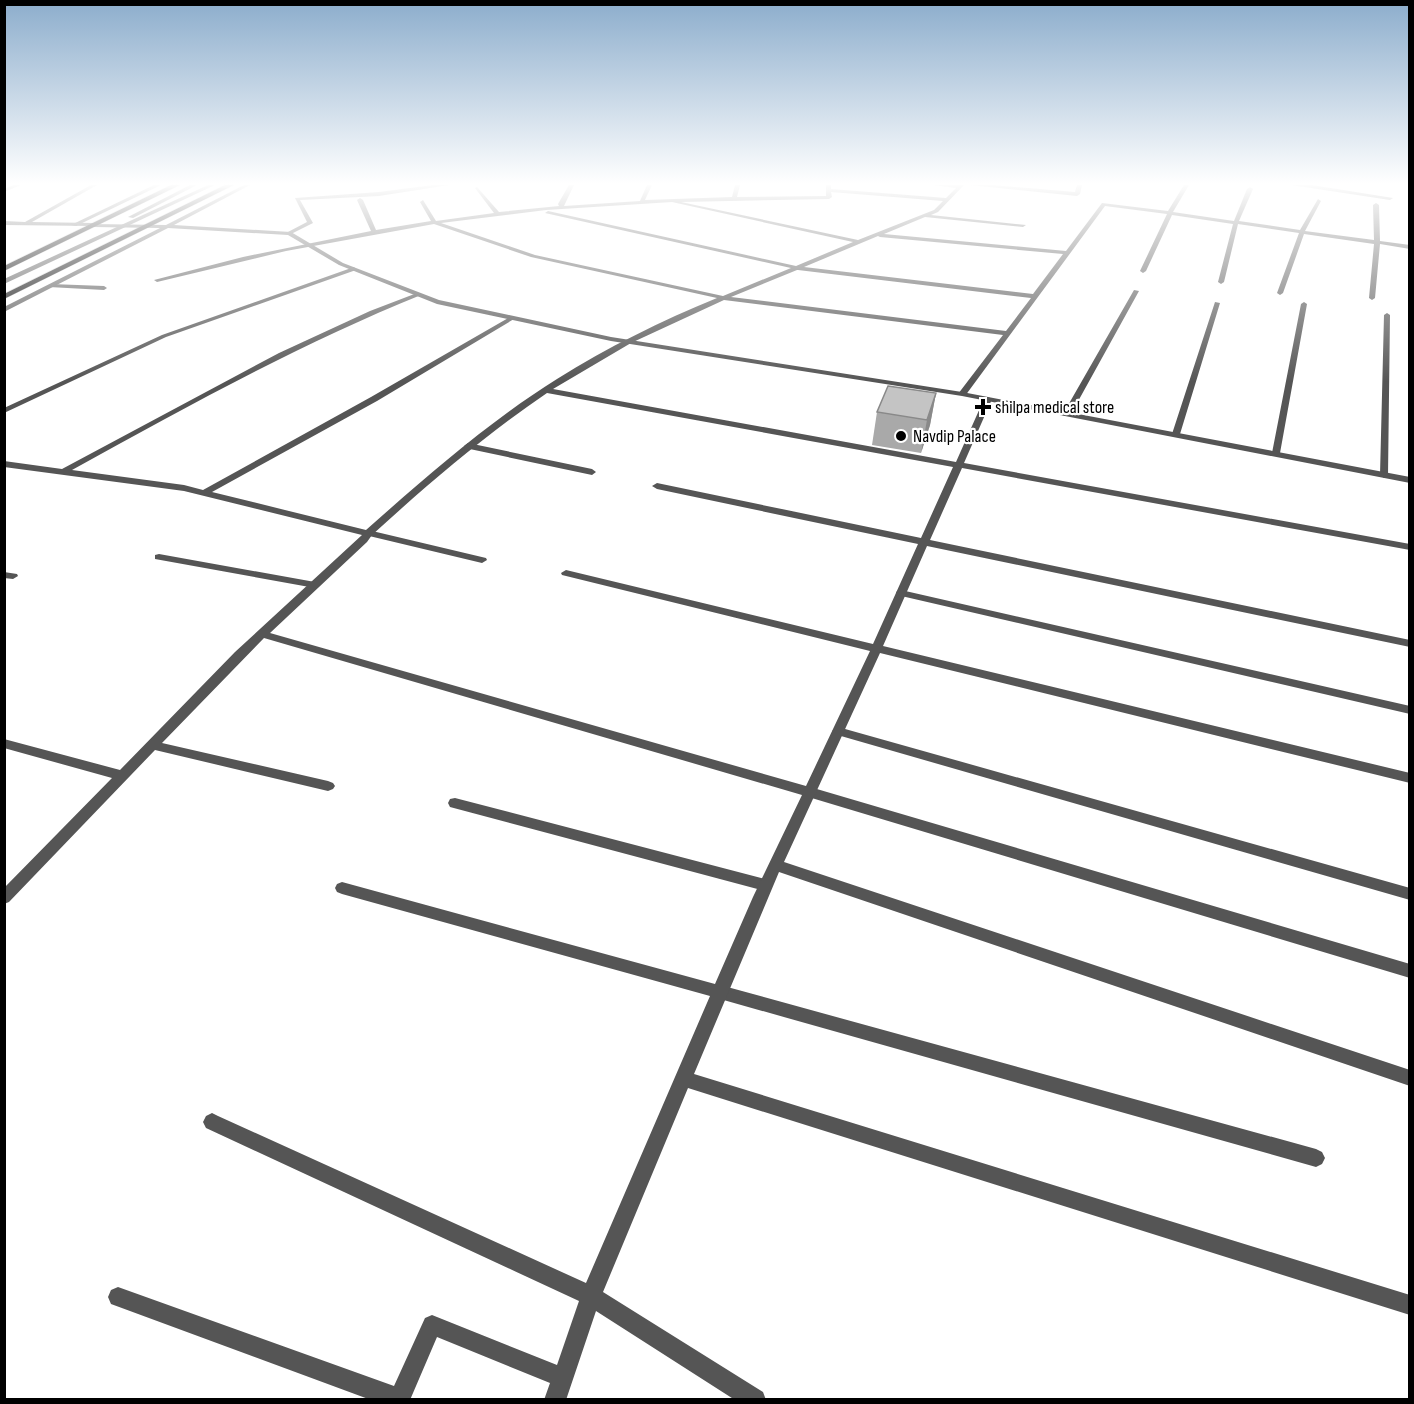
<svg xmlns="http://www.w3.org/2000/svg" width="1414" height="1404" font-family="'Sofia Sans Condensed',sans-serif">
<rect width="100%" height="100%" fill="#fff"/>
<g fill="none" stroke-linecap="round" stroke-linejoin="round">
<defs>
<path id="primary" d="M171,185H180L4,271V266Z
M225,185H234L4,299V294Z"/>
</defs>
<!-- primary casing -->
<use href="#primary" stroke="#dbdbdb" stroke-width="1"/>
<!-- service -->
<path fill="#555" fill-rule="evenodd" d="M154,185H161L76,226L71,225Z
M190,185H197L133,218L128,217Z
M208,185H215L4,284V279Z
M468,443L592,469L596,472L592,475L465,448L464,446Z
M368,530L486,558L487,560L482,563L365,535V531Z
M159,554L315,582L320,585L315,588L155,559V555Z
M901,590L1410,706V714L897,595L896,593L897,591Z
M838,727L1410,888V900L834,734L832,731Z
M810,787L1410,964V978L805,796L803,792L805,788Z
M455,798L765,879L770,881L772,885L770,889L765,891L450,807L448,803L450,799Z
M720,985L1316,1149L1322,1152L1325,1158L1322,1164L1316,1167L720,999L714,997L712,992L714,987Z"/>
<!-- minor -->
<path fill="#555" fill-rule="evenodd" d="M14,185H21L4,192V189Z
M91,185H97L32,222L93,223L95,226L4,225V221L25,222Z
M433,185H449L379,196L300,200L313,223L291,234L286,233L307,222L295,198L379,192Z
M569,185H574L564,206L640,201L647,185H652L645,200L732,197L735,185H740L737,197L826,196V185H831V189L946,198L956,188L933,185H964L938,212L931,215L1026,225L1023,227L925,217L884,234L1066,251L1102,203L1168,211L1184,185H1189L1173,212L1234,221L1247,189L1250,187L1253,189L1239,221L1300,230L1318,199L1321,201L1305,231L1374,240L1373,205L1376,203L1379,205L1380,241L1410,245V249L1380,244L1375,298L1372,300L1369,298L1374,244L1304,234L1283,293L1280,295L1277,293L1299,233L1238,224L1224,282L1221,284L1218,282L1233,224L1172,215L1146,271L1143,273L1140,271L1167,214L1105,206L965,396L958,394L1003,335L724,300L631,343L553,389L956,462L984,399L988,397L992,399L964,463L1410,544V550L962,468L930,540L1410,640V647L927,546L883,646L1410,773V783L880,653L784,862L1410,1070V1086L779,872L694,1074L1410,1295V1315L688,1088L603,1292L763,1392L766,1400H735L596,1311L566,1400H544L550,1383L437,1337L410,1400H371L111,1304L108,1297L111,1290L118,1287L394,1386L425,1318L432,1315L557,1365L579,1301L206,1128L203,1122L206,1116L212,1113L218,1116L586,1283L710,996L342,894L337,892L335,888L337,884L342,882L715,984L753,897L802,795L264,638L162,743L328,781L333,783L335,786L333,789L328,791L155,750L9,902L4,904V888L112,778L4,748V739L120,770L235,652L362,535L184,491L4,467V461L62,469L279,353L370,311L417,293H421V295C300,344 186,407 72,470L184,485L203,490L371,397L510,317H514V319L377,401L212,492L366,530C427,476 488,422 557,379C608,347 661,321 717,298L531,257L434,224L286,251L157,282L154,280L243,257L371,231L357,200L360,198L363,200L376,230L431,221L420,202L423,200L436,221L494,213L475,188L477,187L499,212L559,206L558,204ZM831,192L943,201L934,210L858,240L681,202L829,199L832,197ZM672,202L853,242L796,266L548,211L545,213L791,268L723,296L535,255L441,223L546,210ZM878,236L880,237L1063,254L1033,294L804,267ZM797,270H798L1031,298L1006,331L731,297ZM547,393L953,467L921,538L657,483L652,486L657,489L918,544L873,644L566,570L561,573L562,575L870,651L806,786L270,633L367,542L372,535C428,484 485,435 547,393Z
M970,185H993L1075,192L1077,185H1082L1080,194L1077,196Z
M1291,185H1312L1393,198L1390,200Z
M354,267L356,270L166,337L4,413V408L162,335Z
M51,284L104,286L107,288L104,290L49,287L48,286Z
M1134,290L1139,291L1071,414L1064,416L1063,414Z
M1215,302L1220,303L1180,434L1173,436L1172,434Z
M1304,302L1307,304L1280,453L1276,456L1272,453L1301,304Z
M1387,313L1390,315L1388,475L1384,478L1380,475L1384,315Z
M4,572L17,574L18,576L13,579L4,578Z"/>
<!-- tertiary -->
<path fill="#555" fill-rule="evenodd" d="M244,185H250L174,225L291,232L343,263L439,300L611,337L962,392L1410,477V483L962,396L611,341L437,304L339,265L288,235L168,228L4,312V307L160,228L93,227L91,224L166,225Z"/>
<!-- primary -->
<use href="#primary" fill="#000" fill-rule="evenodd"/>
</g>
<!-- wall -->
<path fill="#a9a9a9" d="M936,393L930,425L921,453L872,445L877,412Z"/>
<!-- shaded-wall -->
<path fill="#898989" d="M936,393L930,425L921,453L927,420Z"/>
<!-- building -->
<path fill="#c4c4c4" stroke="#898989" stroke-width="1.5" d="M888,386L936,393L927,420L877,412Z"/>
<!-- sky -->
<linearGradient id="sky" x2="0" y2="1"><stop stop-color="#8cadcc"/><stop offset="0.48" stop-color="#fff"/><stop offset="1" stop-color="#fff" stop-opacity="0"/></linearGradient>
<rect width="1414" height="382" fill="url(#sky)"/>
<!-- markers -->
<g fill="#000" stroke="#fff" stroke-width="2">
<path d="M980 398h6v6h6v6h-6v6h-6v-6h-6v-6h6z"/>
<circle cx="901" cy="436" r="6"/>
</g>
<g text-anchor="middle" stroke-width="4.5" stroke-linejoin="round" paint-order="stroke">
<!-- far-poi labels -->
<g font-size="18" fill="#000" stroke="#fff" text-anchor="start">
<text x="995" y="413">shilpa medical store</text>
<text x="913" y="442">Navdip Palace</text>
</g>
</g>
<!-- border -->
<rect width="1414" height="1404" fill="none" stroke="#000000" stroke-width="12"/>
</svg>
